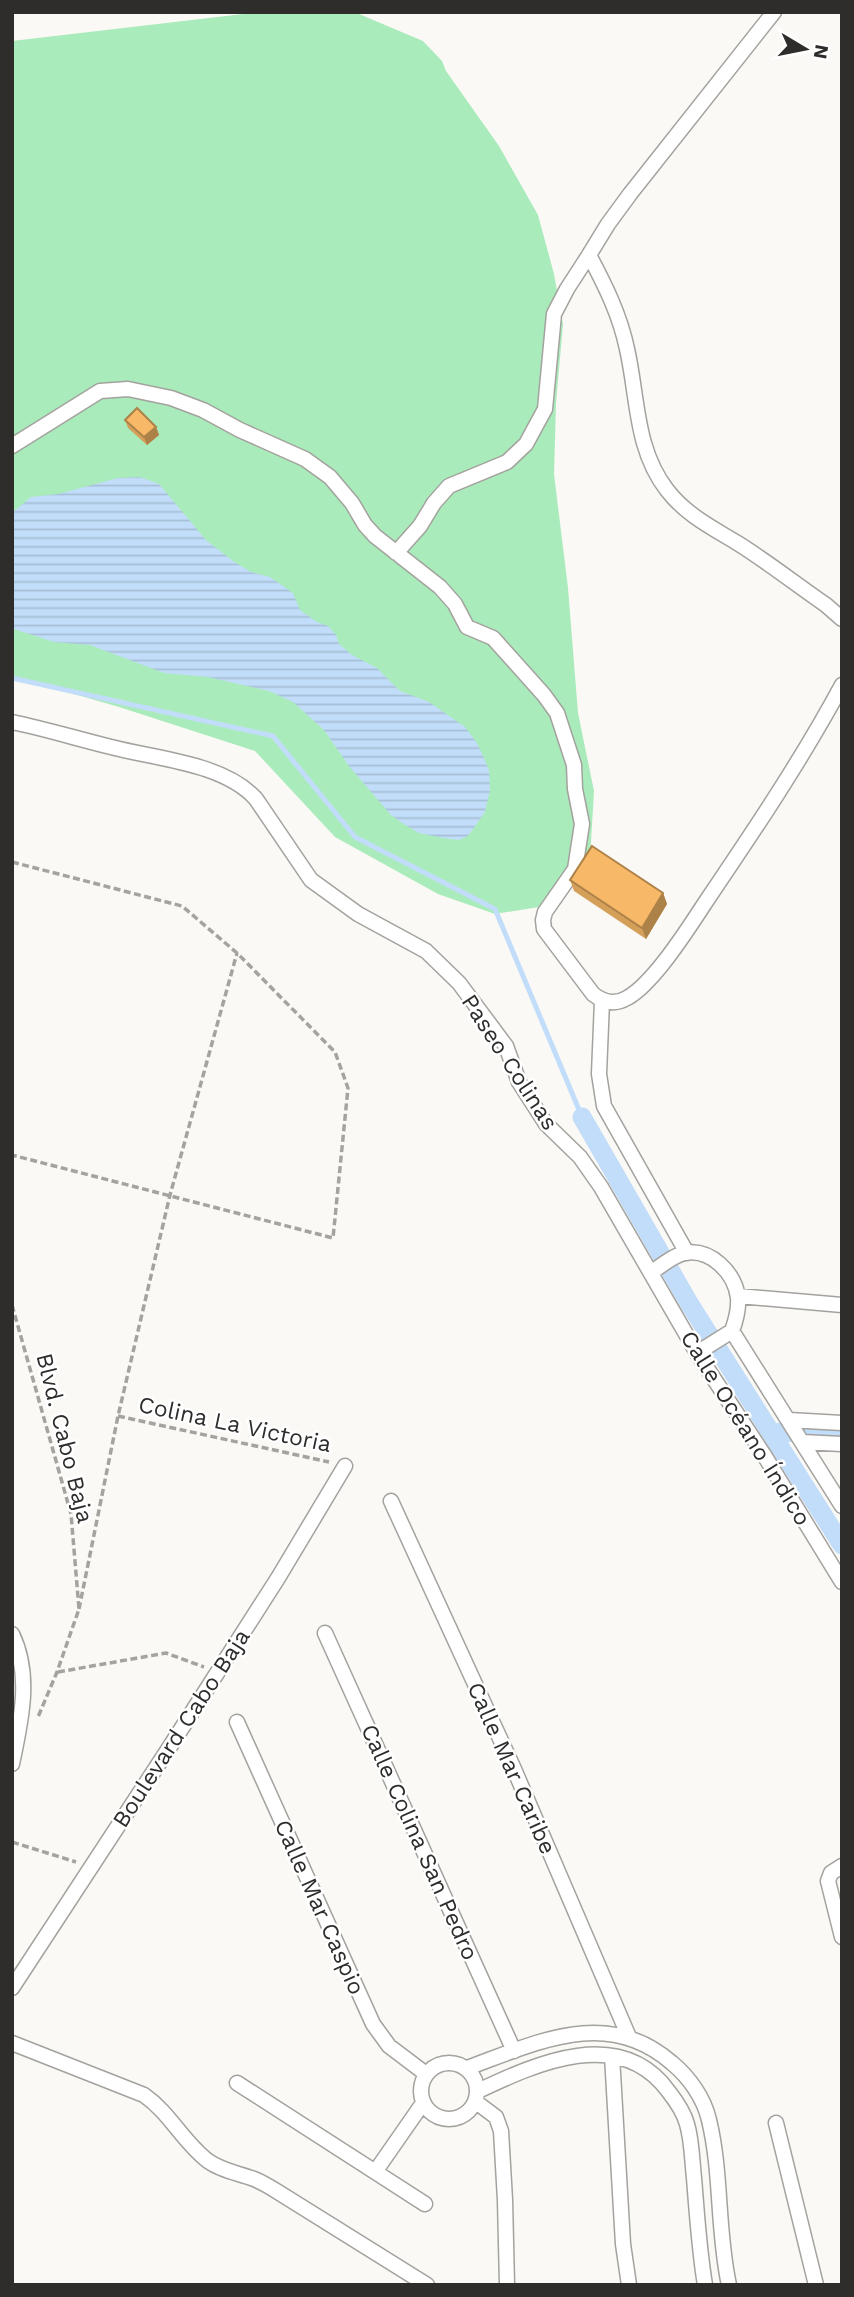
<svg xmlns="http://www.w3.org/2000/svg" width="854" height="2297" font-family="'Work Sans',sans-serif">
<defs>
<pattern id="water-rules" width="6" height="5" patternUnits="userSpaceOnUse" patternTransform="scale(1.75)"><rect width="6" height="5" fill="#c2ddf9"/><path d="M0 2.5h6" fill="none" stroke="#a7bed6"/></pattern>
</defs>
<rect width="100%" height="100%" fill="#fbf9f5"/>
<!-- green -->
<path fill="#a9ebbb" d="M260,12L359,14L423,41L442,61L446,71L499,146L538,215L554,274L563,324L556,403L554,474L568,588L578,713L594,791L590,859L564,897L539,907L495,914L438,894L335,837L255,751L119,707L12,676V41Z"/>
<!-- water -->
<path fill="url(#water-rules)" d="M140,477L159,484L206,540L233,561L251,572L270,577L293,593L300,610L317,622L328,626L336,635L339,644L352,655L377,668L400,691L429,702L465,727L477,743L483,756L489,770L490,790L485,812L468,836L459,840L443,838L419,833L402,823L390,814L349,766L324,730L293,702L269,691L208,677L164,673L90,645L54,642L14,629L12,513L31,497L58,494L118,478Z"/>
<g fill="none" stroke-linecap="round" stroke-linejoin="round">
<!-- stream -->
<path stroke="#c2ddf9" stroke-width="5" d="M12,678L273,736L355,837L495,909L582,1117"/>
<!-- canal -->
<path stroke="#c2ddf9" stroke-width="19" d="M582,1117L689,1303L842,1545
M780,1432L842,1435"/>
<defs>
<path id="minor" d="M589,255L608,224L630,194L774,12
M12,446L100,391L128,389L171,398L203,410L240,430L305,459L330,477L352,503L365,525L375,536L440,587L455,604L467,627L493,638L544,695L557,713L574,765L575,789L582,824L575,869L545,912L543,920L544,929L593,994C604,1003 615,1005 627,998C653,984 688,929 705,903C753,832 801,761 842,685
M396,553L420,526L434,503L449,486L507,462L526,444L545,409L554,314L567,289L589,255C605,285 620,315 627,349C638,397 635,449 667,490C686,515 713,528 739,544C769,563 797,585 826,605L842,619
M12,722C46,729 78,739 111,747C156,759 224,763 256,799L311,880L358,914L426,951L459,983L506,1046L519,1082L546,1124L580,1157L601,1187L697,1353L764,1455L842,1582
M602,1001L599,1074L604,1106L687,1253
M651,1273C660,1266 673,1256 684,1253C711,1248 735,1273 738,1298C739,1310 736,1320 732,1331L842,1506
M738,1296L842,1305
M697,1353L732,1331
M789,1420L842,1423
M802,1442L842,1444
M391,1501L514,1769L629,2037
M325,1633L514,2051
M12,1634C32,1675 21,1721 12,1764
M237,1722L373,2024L389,2046L426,2074
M842,1866L831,1873L828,1881L842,1937
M12,1988L171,1745L278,1578L345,1466
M12,2043L144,2095C170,2113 183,2142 208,2161C222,2171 238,2173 254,2179C262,2182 270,2187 278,2192L427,2285
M612,2056L623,2244L629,2285
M421 2091a28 28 0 1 1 56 0a28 28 0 1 1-56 0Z
M467,2068C536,2043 607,2006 672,2063C689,2077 704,2098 709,2120C722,2174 717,2231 729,2285
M237,2083L425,2204
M478,2091C537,2063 621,2025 669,2092C676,2101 684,2113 687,2124C692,2141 692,2160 694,2178C697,2214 699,2249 705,2285
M476,2102L496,2117L501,2131L505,2200L507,2285
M776,2123L816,2285
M375,2172L423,2103"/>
</defs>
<!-- minor casing -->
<use href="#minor" stroke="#a4a29e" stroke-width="17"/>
<!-- path -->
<path stroke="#a5a3a0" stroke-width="3.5" stroke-dasharray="7 3.5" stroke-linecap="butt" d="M12,862L182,906L237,953L335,1052L348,1088L333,1238L12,1155
M12,1305L71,1514L79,1609L57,1672L38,1717
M118,1416L329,1462
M79,1609L118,1416L170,1195L237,953
M58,1672L166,1653L204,1667
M12,1842L76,1862"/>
<!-- minor -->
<use href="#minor" stroke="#fff" stroke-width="14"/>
</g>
<!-- wall -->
<path fill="#d49f59" d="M125,420L156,427L159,435L147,445L128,428Z
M570,880L663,893L667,904L646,939L574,891Z"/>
<!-- shaded-wall -->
<path fill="#ad8249" d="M156,427L159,435L147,445L144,437Z
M663,893L667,904L646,939L642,928Z"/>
<!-- building -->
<path fill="#f7b968" stroke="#ad8249" stroke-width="2" d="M137,408L156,427L144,437L125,420Z
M592,846L663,893L642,928L570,880Z"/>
<g text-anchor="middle" stroke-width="5" stroke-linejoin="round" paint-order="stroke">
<!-- street labels -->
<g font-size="23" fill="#2e2d2c" stroke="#fff">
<text transform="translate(510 1062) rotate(57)" y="8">Paseo Colinas</text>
<text transform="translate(235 1424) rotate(12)" y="8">Colina La Victoria</text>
<text transform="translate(746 1428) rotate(58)" y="8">Calle Océano Índico</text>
<text transform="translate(65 1438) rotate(76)" y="8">Blvd. Cabo Baja</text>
<text transform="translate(181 1728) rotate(-57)" y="8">Boulevard Cabo Baja</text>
<text transform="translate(512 1768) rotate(66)" y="8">Calle Mar Caribe</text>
<text transform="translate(420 1842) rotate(66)" y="8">Calle Colina San Pedro</text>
<text transform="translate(320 1907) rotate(66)" y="8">Calle Mar Caspio</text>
</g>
</g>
<!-- border -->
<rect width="854" height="2297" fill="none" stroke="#2e2d2c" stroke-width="28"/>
<!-- north arrow -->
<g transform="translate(805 49) rotate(100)" stroke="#ffffff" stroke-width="5" paint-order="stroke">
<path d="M0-5L12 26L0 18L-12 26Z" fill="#2e2d2c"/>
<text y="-10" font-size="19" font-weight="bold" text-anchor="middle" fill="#2e2d2c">N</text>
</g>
</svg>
